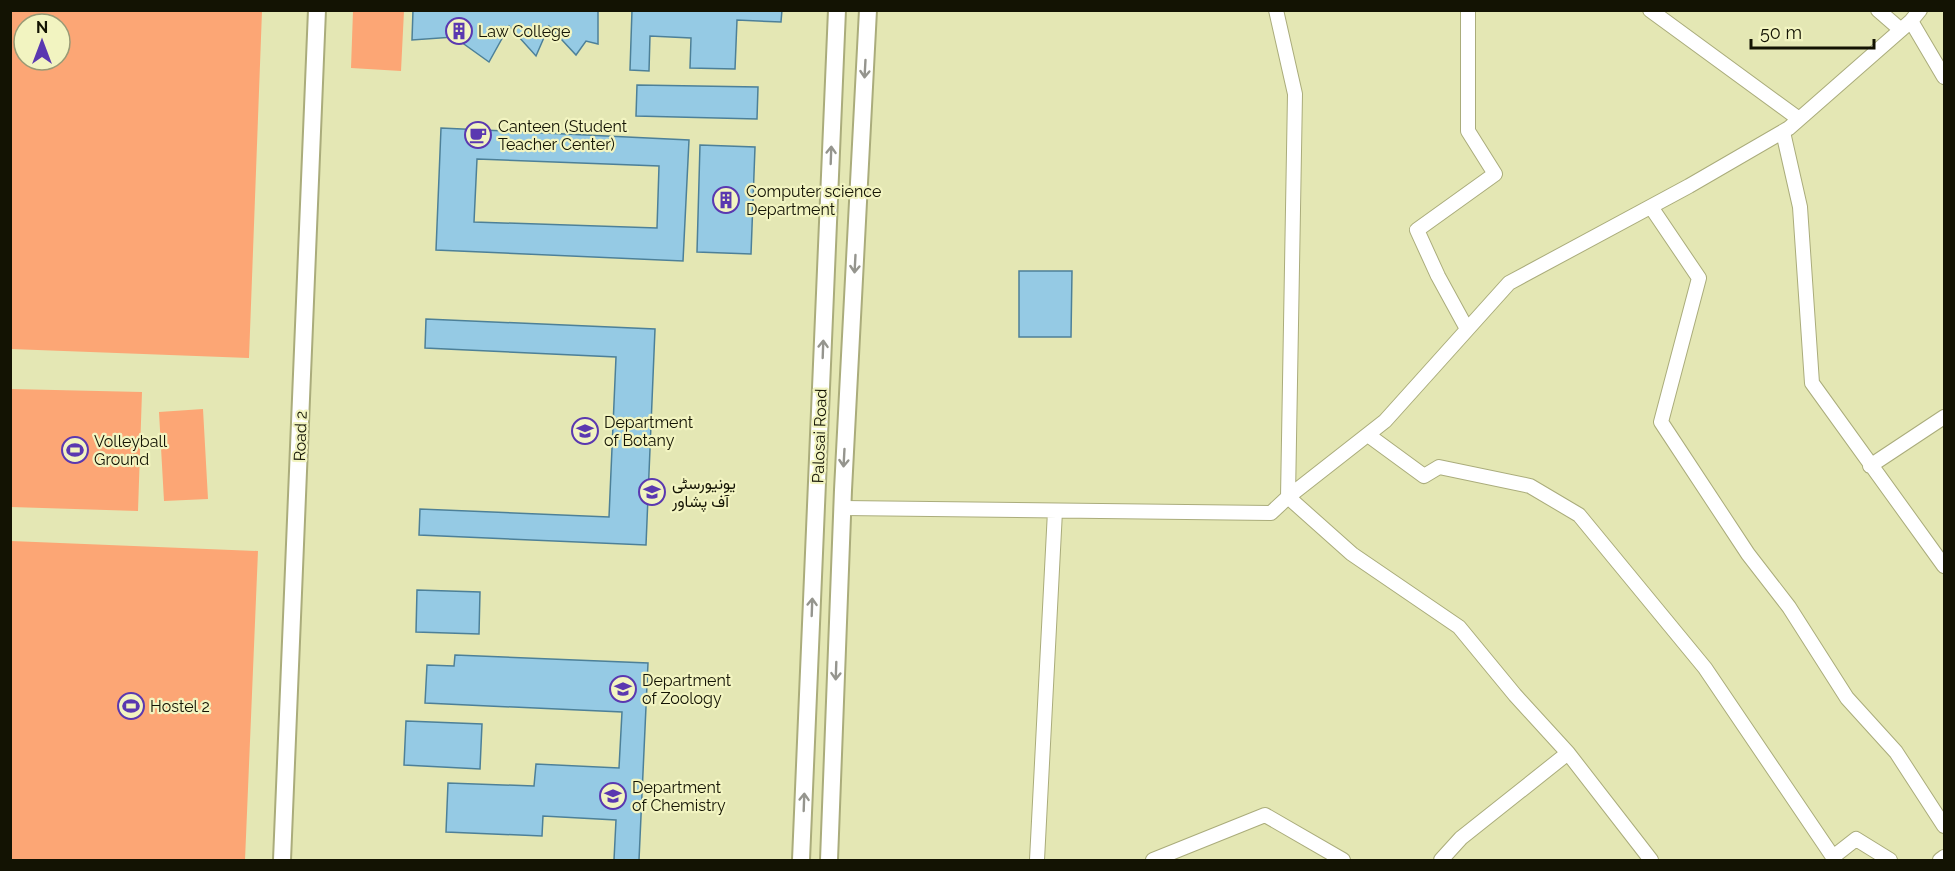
<svg xmlns="http://www.w3.org/2000/svg" width="1955" height="871" font-family="Raleway,Vazirmatn,sans-serif">
<rect width="100%" height="100%" fill="#e4e7b4"/>
<!-- green -->
<path fill="#fca675" fill-rule="evenodd" d="M11,10L262,11L249,358L11,349ZM24,24H60V60H24Z
M353,11H404L401,71L351,68Z
M11,389L142,392L138,511L11,507Z
M203,409L208,499L164,501L159,412Z
M11,541L258,551L245,860H11Z"/>
<!-- building -->
<path fill="#95cae4" stroke="#4d8098" stroke-width="1.5" fill-rule="evenodd" d="M413,10H621L598,11V44L586,41L576,55L549,26L536,56L509,26L489,62L454,37L412,40Z
M632,10H782L781,22L737,20L735,69L690,68L691,38L650,36L649,71L630,70Z
M637,85L758,87L757,119L636,116Z
M441,128L689,140L683,261L436,250ZM477,159L659,166L657,228L474,222Z
M700,145L755,147L751,254L697,252Z
M1019,271H1072L1071,337H1019Z
M426,319L655,329L646,545L419,535L420,509L609,517L616,357L425,348Z
M417,590L480,592L479,634L416,632Z
M455,655L648,663L639,860H614L616,820L543,816L542,836L446,832L448,783L534,786L536,764L619,768L622,712L425,703L427,665L454,666Z
M406,721L482,724L480,769L404,765Z"/>
<g fill="none" stroke-linecap="round" stroke-linejoin="round">
<defs>
<path id="minor" d="M1276,10L1295,94L1288,497L1352,554L1459,627L1515,695L1568,753L1651,860
M1650,10L1799,119
M1878,10L1901,30
M1911,21L1944,77
M1783,132L1800,207L1812,383L1944,566
M1651,207L1699,278L1661,422L1748,554L1789,607L1847,698L1896,752L1944,826
M1467,329L1438,276L1417,230L1495,174L1468,131V10
M1368,435L1424,476L1439,467L1530,486L1579,515L1705,668L1833,857L1856,839L1890,860
M1870,466L1944,417
M843,508L1271,513L1288,497L1385,421L1509,283L1689,186L1789,128L1911,21L1920,10
M1037,860L1055,511
M1153,860L1265,815L1343,860
M1441,860L1461,838L1568,753
M1940,860L1944,857"/>
<path id="tertiary" d="M282,860L317,10
M801,860L837,10
M829,860L843,490L868,10"/>
</defs>
<!-- minor casing -->
<use href="#minor" stroke="#aaac7b" stroke-width="16"/>
<!-- tertiary casing -->
<use href="#tertiary" stroke="#aaac7b" stroke-width="20"/>
<!-- minor -->
<use href="#minor" stroke="#fff" stroke-width="14"/>
<!-- tertiary -->
<use href="#tertiary" stroke="#fff" stroke-width="16"/>
</g>
<!-- one-way arrows -->
<defs><path id="oneway-shaft" d="M-6 0H5M1.5-3L5.5 0L1.5 3" fill="none" stroke-width="1.6" stroke-linecap="round" stroke-linejoin="round" transform="scale(1.5)"/></defs>
<g stroke="#95958e">
<use href="#oneway-shaft" transform="translate(865 69) rotate(93)"/>
<use href="#oneway-shaft" transform="translate(831 155) rotate(-88)"/>
<use href="#oneway-shaft" transform="translate(855 264) rotate(93)"/>
<use href="#oneway-shaft" transform="translate(823 349) rotate(-88)"/>
<use href="#oneway-shaft" transform="translate(844 458) rotate(93)"/>
<use href="#oneway-shaft" transform="translate(812 607) rotate(-88)"/>
<use href="#oneway-shaft" transform="translate(836 671) rotate(92)"/>
<use href="#oneway-shaft" transform="translate(804 802) rotate(-88)"/>
</g>
<!-- icons -->
<defs>
<symbol id="building-ring" viewBox="-11 -11 22 22"><circle r="9.5" fill="#f2f4c1" stroke="#5a38b0" stroke-width="1.5"/><path d="M-4-6H4V6H1V3H-1V6H-4ZM-2.5-4.3h1.7v1.8h-1.7ZM.8-4.3h1.7v1.8H.8ZM-2.5-1h1.7V.8h-1.7ZM.8-1h1.7V.8H.8Z" fill="#5a38b0"/></symbol>
<symbol id="cafe-ring" viewBox="-11 -11 22 22"><circle r="9.5" fill="#f2f4c1" stroke="#5a38b0" stroke-width="1.5"/><path d="M-5.5-4.5H6V0H3Q3 3.5 0 3.5H-2.5Q-5.5 3.5-5.5 0ZM3-3.2v2h1.7v-2ZM-6 4.5H4V6H-6Z" fill="#5a38b0"/></symbol>
<symbol id="university-ring" viewBox="-11 -11 22 22"><circle r="9.5" fill="#f2f4c1" stroke="#5a38b0" stroke-width="1.5"/><path d="M0-5L7-2L0 1L-7-2ZM-4 1L0 2.5L4 1V4Q0 6-4 4Z" fill="#5a38b0"/></symbol>
<symbol id="stadium-ring" viewBox="-11 -11 22 22"><circle r="9.5" fill="#f2f4c1" stroke="#5a38b0" stroke-width="1.5"/><path d="M0-5a6.5 5 0 1 0 0 10a6.5 5 0 1 0 0-10ZM-3.5-1.8h7v3.6h-7Z" fill="#5a38b0"/></symbol>
</defs>
<g fill-rule="evenodd">
<use href="#building-ring" x="444" y="16" width="30" height="30"/>
<use href="#cafe-ring" x="463" y="120" width="30" height="30"/>
<use href="#building-ring" x="711" y="185" width="30" height="30"/>
<use href="#university-ring" x="570" y="416" width="30" height="30"/>
<use href="#stadium-ring" x="60" y="435" width="30" height="30"/>
<use href="#university-ring" x="637" y="477" width="30" height="30"/>
<use href="#university-ring" x="608" y="674" width="30" height="30"/>
<use href="#stadium-ring" x="116" y="691" width="30" height="30"/>
<use href="#university-ring" x="598" y="781" width="30" height="30"/>
</g>
<g text-anchor="middle" stroke-width="4.5" stroke-linejoin="round" paint-order="stroke">
<!-- poi labels -->
<g font-size="16" fill="#131303" stroke="#f2f4c1" text-anchor="start">
<text x="478" y="37">Law College</text>
<text x="498" y="132">Canteen (Student<tspan x="498" dy="18">Teacher Center)</tspan></text>
<text x="746" y="197">Computer science<tspan x="746" dy="18">Department</tspan></text>
<text x="604" y="428">Department<tspan x="604" dy="18">of Botany</tspan></text>
<text x="94" y="447">Volleyball<tspan x="94" dy="18">Ground</tspan></text>
<text x="672" y="489">یونیورسٹی<tspan x="672" dy="18">آف پشاور</tspan></text>
<text x="642" y="686">Department<tspan x="642" dy="18">of Zoology</tspan></text>
<text x="150" y="712">Hostel 2</text>
<text x="632" y="793">Department<tspan x="632" dy="18">of Chemistry</tspan></text>
</g>
<!-- street labels -->
<g font-size="16" fill="#131303" stroke="#f2f4c1">
<text transform="translate(300 436) rotate(-88)" y="6">Road 2</text>
<text transform="translate(819 436) rotate(-88)" y="6">Palosai Road</text>
</g>
</g>
<!-- border -->
<rect width="1955" height="871" fill="none" stroke="#131303" stroke-width="24"/>
<!-- north arrow -->
<g transform="translate(42 42)"><circle r="28" fill="#f2f4c1" stroke="#999a75" stroke-width="1.5"/>
<path d="M0-4.5L10 22L0 15L-10 22Z" fill="#5a38b0"/>
<text y="-9" font-size="16" font-weight="bold" text-anchor="middle" fill="#131303">N</text>
</g>
<!-- scale -->
<path d="M1751 39v9h123v-9" fill="none" stroke="#131303" stroke-width="3"/>
<text x="1760" y="39" font-size="18" fill="#131303" stroke="#f2f4c1" stroke-width="4.5" paint-order="stroke">50 m</text>
</svg>
